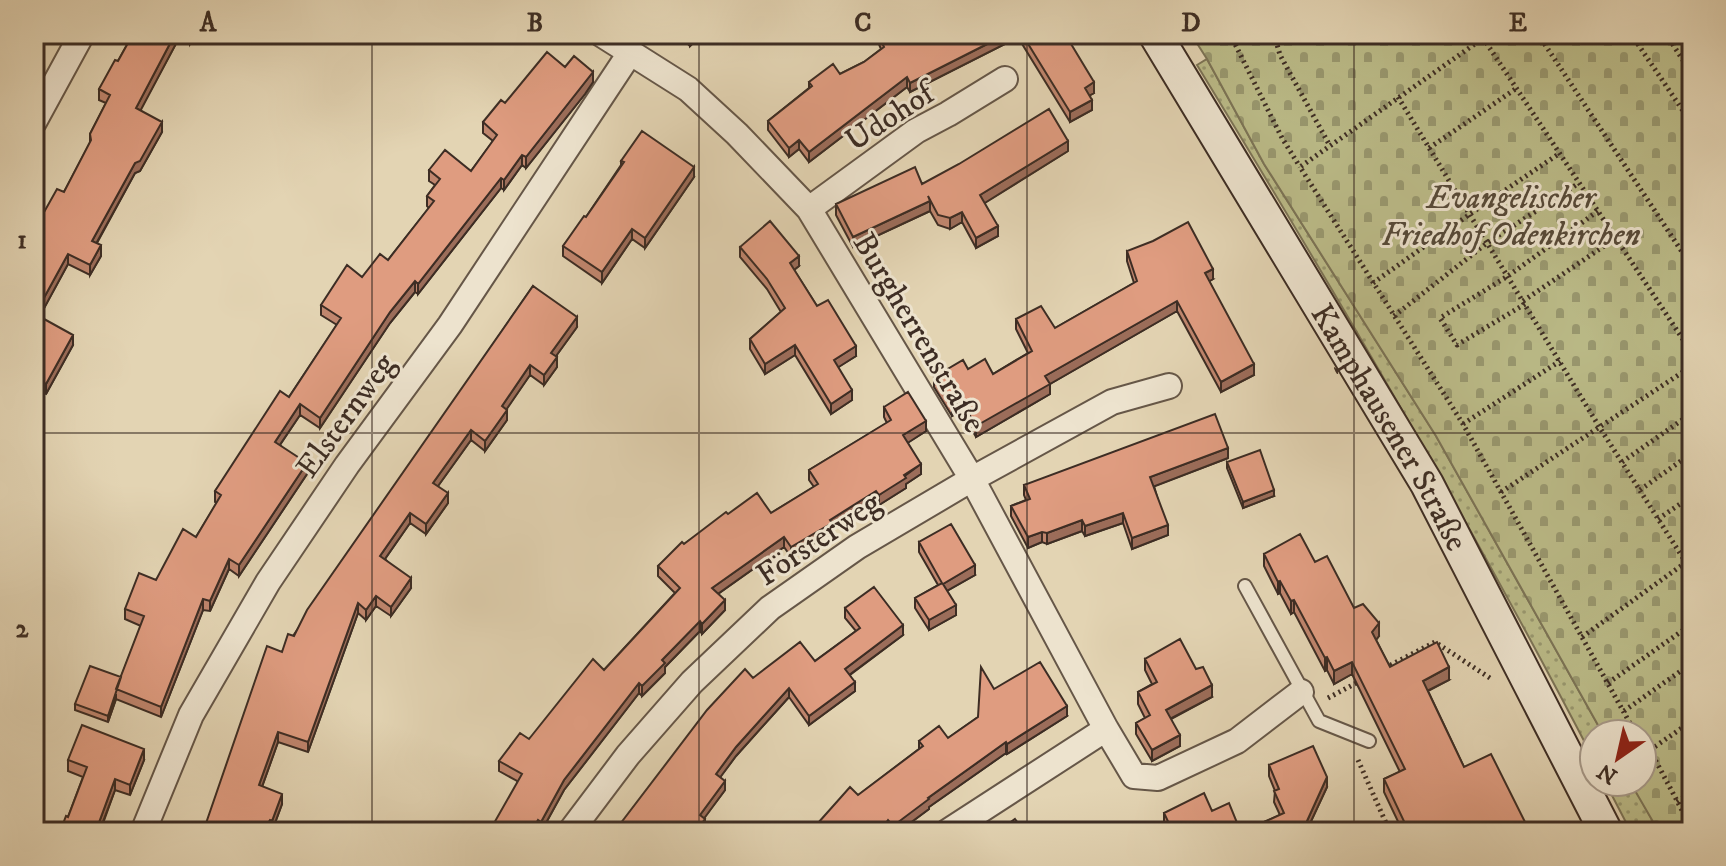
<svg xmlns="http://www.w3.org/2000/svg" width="1726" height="866" font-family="'IM FELL DW Pica',serif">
<defs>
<pattern id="green-dots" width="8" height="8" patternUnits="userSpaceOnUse" patternTransform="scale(2)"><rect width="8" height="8" fill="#bb8"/><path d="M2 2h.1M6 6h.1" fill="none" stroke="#99986f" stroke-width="1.8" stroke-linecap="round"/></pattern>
<pattern id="cemetery-stones" width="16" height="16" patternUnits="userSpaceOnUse" patternTransform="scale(2)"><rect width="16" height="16" fill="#bb8"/><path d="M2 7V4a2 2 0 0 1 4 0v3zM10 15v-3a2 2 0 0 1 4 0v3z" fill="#99986f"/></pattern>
</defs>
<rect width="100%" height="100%" fill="#e3d4b3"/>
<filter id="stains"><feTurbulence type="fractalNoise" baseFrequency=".0025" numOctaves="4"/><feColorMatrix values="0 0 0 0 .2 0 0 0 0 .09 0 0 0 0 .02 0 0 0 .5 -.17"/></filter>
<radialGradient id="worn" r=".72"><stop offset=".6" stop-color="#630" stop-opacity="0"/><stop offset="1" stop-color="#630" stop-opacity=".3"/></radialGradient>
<!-- green -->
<path fill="url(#green-dots)" stroke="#7c7456" stroke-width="2" d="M1207,59L1264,164L1436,436L1603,734H1594V760C1471,523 1336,293 1197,65Z
M1605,782H1631L1659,832H1631Z"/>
<!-- cemetery -->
<path fill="url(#cemetery-stones)" stroke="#7c7456" stroke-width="2" d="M1191,34H1692V832H1659L1630,782H1642V734H1603L1436,436L1264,164L1207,59Z"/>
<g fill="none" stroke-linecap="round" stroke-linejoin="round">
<defs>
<path id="lane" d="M1245,586L1319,721L1369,741"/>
<path id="street" d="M601,34L688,89L737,134L809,209L972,479L1106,729L1134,776L1158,778L1237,741L1301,692
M34,122L82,34
M809,209L916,131L948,114L1005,79
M143,832L191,715L268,582L347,465L450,325L630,53
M570,832L628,755L692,682L770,608L857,547L972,479L1112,402L1169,386
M947,832L1106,729"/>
<g id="secondary">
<path id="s1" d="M1155,34L1427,484L1606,832"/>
</g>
</defs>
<!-- lane casing -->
<use href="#lane" stroke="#665748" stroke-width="16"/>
<!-- street casing -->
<use href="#street" stroke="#665748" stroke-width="28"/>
<!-- secondary casing -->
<use href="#secondary" stroke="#3d2d24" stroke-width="36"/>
<!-- path -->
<path stroke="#3d2d24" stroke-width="5" stroke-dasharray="2 4" stroke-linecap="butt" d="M1230,34L1282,138L1300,167
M1274,34L1280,55L1330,146
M1489,34L1300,167L1463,424L1636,734
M1538,34L1692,267
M1631,34L1692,124
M1666,34L1692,74
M1483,38L1692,353
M1398,97L1600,428L1692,572
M1429,148L1517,88
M1373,283L1470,214L1560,153
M1523,301L1616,238
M1525,304L1457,345L1440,318L1508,276L1598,211
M1394,316L1487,243L1579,183
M1463,424L1560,361
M1622,462L1692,413
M1640,490L1692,453
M1501,492L1692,366
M1658,519L1692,496
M1582,637L1692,558
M1385,668L1435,642L1493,680
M1608,683L1692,624
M1328,698L1362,680
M1624,711L1692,663
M1642,741L1650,750L1692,829
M1650,750L1692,721
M1358,760L1390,832
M1677,802L1692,792"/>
<!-- lane -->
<use href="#lane" stroke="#ede3ce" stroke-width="12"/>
<!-- street -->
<use href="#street" stroke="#ede3ce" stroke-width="24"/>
<!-- secondary -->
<use href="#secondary" stroke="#ede3ce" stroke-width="32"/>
</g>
<!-- wall -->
<path fill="#c0866e" stroke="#3d2d24" stroke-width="2" d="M133,34H196L190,44L179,38L140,110L162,132L140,171L135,173L97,243L101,256L90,275L68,264L39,317L73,345L46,394L34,388V230L64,192L90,143V134L106,103L99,100V89L118,61Z
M678,34H702L690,46Z
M878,34L1005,44L910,92L907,87L809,162L799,149L789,157L768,130V121L809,88V82L840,74L864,62L881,49L878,42Z
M1016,34H1065L1094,93L1090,95L1092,110L1070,122Z
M565,67L593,82L585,94L526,168L522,165L504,190L501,188L418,294L415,292L390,323L320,428L300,415L280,445L307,474L239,576L229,569L210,611L203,610L161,717L116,699L108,722L75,710V704L121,677L141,626L125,619V609L156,580L196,537L217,503L215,502V491L289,397L337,325L321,315V305L388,260L429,208L427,206V196L435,185L429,181V170L471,171L493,141L483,133V122L505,103Z
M1068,151L984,203L998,236L976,248L962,222L950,229L938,225L930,211L853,247L836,215V204Z
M621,161L694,177L645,248L632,239L602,283L563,256V246L586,217L621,165Z
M740,247L799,266L794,270L817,306L856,356L838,367L852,400L831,414L795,355L765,374L750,349V339L781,312L767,289L740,257Z
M1127,251L1213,279L1209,281L1254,375L1221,392L1177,311L1050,384V394L976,437L961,411L952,416L934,387V377L968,369L993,374L1028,353L1016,329V319L1055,328L1134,283L1127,261Z
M533,286L577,327L556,356L557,367L544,385L530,375L506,409L507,420L485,451L471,440L438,486L448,503L426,534L410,523L385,559L411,588L391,616L376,606L366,620L358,613L308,752L278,742L262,787L282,804L272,831L203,832L282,652Z
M884,407L926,431L907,443L921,474L906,484V488L879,505L876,502L832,529V533L791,557L784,547L718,594L725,610L702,634L700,631L665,667V673L642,696L639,693L564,790L541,832L538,830L517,781L499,771V761L529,739L604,670L675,593L658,576V566L684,544L728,514L771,513L814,487L809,480V470L887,423L884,417Z
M1228,458L1154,486L1168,535L1132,549L1123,523L1085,536L1082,531L1047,544L1042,542L1028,548L1011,516V506L1026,500L1024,495V485Z
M1227,462L1274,496L1243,508L1227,468Z
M919,542L975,575L947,591L956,615L929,630L915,608V598L938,585L919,552Z
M1264,554L1315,562L1354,608L1379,636L1376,640L1390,667L1449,680L1428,691L1464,767L1528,832H1403L1384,792V779L1400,772L1352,674L1334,684L1327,670L1325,671L1294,612L1291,614L1280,593L1278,594L1264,566Z
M845,608L903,635L850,675L855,691L809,725L789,697L736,756L720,777L725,790L704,818L705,829L614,832L753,678L815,661L856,631L845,618Z
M1145,659L1212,697L1171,719L1180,746L1152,761L1136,734V723L1145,718L1138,704V692L1152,684L1145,670Z
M994,689L1067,716L1007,754L1006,753L929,807V809L898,832H889L888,830L886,832H798H810L919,749V741L948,738L978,717Z
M68,760H144L130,795L115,790L101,829L68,817L83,777L68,771Z
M1269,765L1327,787L1306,832H1264V822L1280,815L1274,802L1275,791L1269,776Z
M1212,811L1240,832H1167L1164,824V813Z"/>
<!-- shaded-wall -->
<path fill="#9c6d5a" stroke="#3d2d24" stroke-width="2" d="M175,34H179V38L136,119V108Z
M190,34H196L190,44Z
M693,34H702L690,46V37Z
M1005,35V44L910,92V83Z
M593,72V82L585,94L526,168V157Z
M907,77V87L809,162V152Z
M1094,82V93L1085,98V88Z
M1092,100V110L1070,122V112Z
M162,122V132L140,171L135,173L92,251V241L135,163Z
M799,140V149L789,157V148Z
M1068,141V151L980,206V195Z
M522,155V165L504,190V180Z
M694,167V177L645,248V238Z
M501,178V188L418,294V284Z
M930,201V211L853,247V237Z
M962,212V222L950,229V218Z
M998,226V236L976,248V238Z
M632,229V239L602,283V272Z
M101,245V256L90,275V265Z
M68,254V264L35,325V314Z
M799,256V266L790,273V263Z
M1213,269V279L1205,284V273Z
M415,281V292L390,323L320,428V418L390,312Z
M1177,301V311L1050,384V394L976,437V426L1045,376Z
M577,317V327L551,363V353Z
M73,335V345L46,394V384Z
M795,345V355L765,374V364Z
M856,346V356L834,370V360Z
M557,357V367L544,385V375Z
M1254,364V375L1221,392V382Z
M530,365V375L502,416V406Z
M852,390V400L831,414V404Z
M961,400V411L952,416V406Z
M300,404V415L275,452V442Z
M507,410V420L485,451V441Z
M926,421V431L903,446V435Z
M471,430V440L433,493V483Z
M1228,448V458L1150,488V477Z
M307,463V474L239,576V565Z
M921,464V474L906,484V488L879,505V495Z
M1274,490V496L1243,508V502Z
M876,491V502L832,529V533L791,557V547L830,520Z
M448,493V503L426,534V524Z
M410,513V523L380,566V556Z
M1123,513V523L1085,536V526Z
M1082,520V531L1047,544V533Z
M1168,525V535L1132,549V538Z
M1042,532V542L1028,548V537Z
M784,537V547L712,598V588Z
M229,559V569L210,611V601Z
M975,565V575L943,593V584Z
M411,578V588L391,616V607Z
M1280,581V593L1278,594V582Z
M376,596V606L366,620V610Z
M203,599V610L161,717V707Z
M725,600V610L702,634V624Z
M1294,600V612L1291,614V601Z
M358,603V613L308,752V742Z
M956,605V615L929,630V620Z
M700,621V631L665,667V673L642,696V686L662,660Z
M1379,623V636L1372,645V632Z
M903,625V635L845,678V669Z
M1327,657V670L1325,671V658Z
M1352,662V674L1334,684V671Z
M1449,667V680L1423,693V681Z
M855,682V691L809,725V716Z
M639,683V693L564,790L541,832V822L564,780Z
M1212,685V697L1166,721V710Z
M789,688V697L736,756L716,783V774L736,747Z
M116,694V699L108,722V716Z
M1067,706V716L1007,754V744Z
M278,732V742L259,795V785Z
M1180,735V746L1152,761V750Z
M1006,742V753L929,807V809L898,832H893V826L928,798Z
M144,749V760L130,795V785Z
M1327,777V787L1306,832H1302Z
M115,779V790L99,832L97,828Z
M725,781V790L700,824V815Z
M282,794V804L272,831V821Z
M705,819V829L702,832H695Z
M270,820L269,832H262Z
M538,820V830L537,832H531Z
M888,820V830L886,832H879Z"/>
<!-- building -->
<path fill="#df9c80" stroke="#3d2d24" stroke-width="2" d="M133,34H175L136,108L162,122L140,161L135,163L92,241L101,245L90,265L68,254L35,314L73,335L46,384L34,377V230L57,189L64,192L91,140L90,134L110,95L99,89L115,60L118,61Z
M878,34H919L921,37L926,34L1005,35L910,83L907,77L809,152L799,140L789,148L768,121L812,86L809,82L833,64L840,74L864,62L884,47Z
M1022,34H1065L1094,82L1085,88L1092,100L1070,112Z
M547,52L565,67L574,56L593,72L526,157L522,155L504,180L501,178L418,284L415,281L390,312L320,418L300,404L275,442L307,463L239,565L229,559L210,601L203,599L161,707L116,689L144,616L125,609L139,573L156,580L183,529L196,537L221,495L215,491L280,391L289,397L341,318L321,305L347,265L362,277L380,254L388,260L434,201L427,196L440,179L429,170L445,150L471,171L497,135L483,122L501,100L505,103Z
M1049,109L1068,141L980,195L998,226L976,238L962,212L950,218L938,215L928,196L930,201L853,237L836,204L915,167L922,184L959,164Z
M642,131L694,167L645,238L632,229L602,272L563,246L584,216L586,217L624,162L621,161Z
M770,221L799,256L790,263L817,306L828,300L856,346L834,360L852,390L831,404L795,345L765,364L750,339L785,308L767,279L740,247Z
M1188,222L1213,269L1205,273L1254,364L1221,382L1177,301L1045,376L1050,384L976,426L961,400L952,406L934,377L963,360L968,369L985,359L993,374L1032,351L1016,319L1041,306L1055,328L1137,281L1127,251L1153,241Z
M533,286L577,317L551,353L557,357L544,375L530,365L502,406L507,410L485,441L471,430L433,483L448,493L426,524L410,513L380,556L411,578L391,607L376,596L366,610L358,603L308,742L278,732L259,785L282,794L272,821L270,820L262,832H203L267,646L282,652L288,634L294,636L307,610Z
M908,392L926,421L903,435L921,464L904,475L906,478L879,495L876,491L830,520L832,523L791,547L784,537L712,588L725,600L702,624L700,621L662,660L665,663L642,686L639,683L564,780L541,822L538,820L531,832H489L522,774L499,761L520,733L529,739L593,659L604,670L680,588L658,566L682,542L684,544L726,512L728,514L757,493L771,513L818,484L809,470L891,420L884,407Z
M1215,414L1228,448L1150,477L1168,525L1132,538L1123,513L1085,526L1082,520L1047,533L1042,532L1028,537L1011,506L1030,499L1024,485Z
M1260,450L1274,490L1243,502L1227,462Z
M951,524L975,565L943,584L956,605L929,620L915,598L942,583L919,542Z
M1300,534L1315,562L1327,556L1354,608L1363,604L1379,623L1372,632L1390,667L1437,642L1449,667L1423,681L1464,767L1491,754L1528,828L1519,832H1409L1384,779L1405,769L1352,662L1334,671L1327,657L1325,658L1294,600L1291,601L1280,581L1278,582L1264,554Z
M874,587L903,625L845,669L855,682L809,716L789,688L736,747L716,774L725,781L700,815L705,819L695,832H614L707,710L745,669L753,678L800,642L815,661L860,628L845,608Z
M1180,639L1196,669L1203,667L1212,685L1166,710L1180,735L1152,750L1136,723L1150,715L1138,692L1157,682L1145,659Z
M1040,662L1067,706L1007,744L1006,742L928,798L929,799L893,826L888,820L879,832H798L803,826L810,832L850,787L858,795L923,746L919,741L939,726L948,738L978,717L981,667L994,689Z
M90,666L121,677L108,716L75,704Z
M82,725L144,749L130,785L115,779L97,828L108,832H60L66,816L68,817L87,767L68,760Z
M1313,746L1327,777L1302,832H1268L1264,822L1284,813L1274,791L1279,789L1269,765Z
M1204,793L1212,811L1229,803L1240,830L1236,832H1173L1164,813Z
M1015,819L1025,832H997Z"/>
<!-- grid -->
<path fill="none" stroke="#3d2d24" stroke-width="2" stroke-opacity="0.55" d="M372,34V832M699,34V832M1027,34V832M1354,34V832M34,433H1692"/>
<g text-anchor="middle" stroke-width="6" stroke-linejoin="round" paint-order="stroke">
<!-- street labels -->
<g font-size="32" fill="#3d2d24" stroke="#ede3ce">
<text transform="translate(889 116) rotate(-33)" y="11">Udohof</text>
<text transform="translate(920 332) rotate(59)" y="11">Burgherrenstraße</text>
<text transform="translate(345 415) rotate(-54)" y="11">Elsternweg</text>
<text dy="11" stroke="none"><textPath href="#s1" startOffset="458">Kamphausener Straße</textPath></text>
<text transform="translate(818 538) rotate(-34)" y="11">Försterweg</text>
</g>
<!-- park labels -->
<g font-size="32" font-style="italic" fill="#564938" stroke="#ede3ce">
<text x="1511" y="208">Evangelischer<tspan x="1511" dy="37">Friedhof Odenkirchen</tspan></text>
</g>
</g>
<!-- margin -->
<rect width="1726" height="866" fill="none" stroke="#e3d4b3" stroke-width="88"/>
<!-- north arrow -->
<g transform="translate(1618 758) rotate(214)"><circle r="38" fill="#ede3ce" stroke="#a79a8a" stroke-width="2"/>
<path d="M0-6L14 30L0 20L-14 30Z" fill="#8f2418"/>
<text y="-12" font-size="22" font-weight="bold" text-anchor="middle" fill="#3d2d24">N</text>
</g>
<rect x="44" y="44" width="1638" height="778" fill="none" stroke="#3d2d24" stroke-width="3"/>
<g font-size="26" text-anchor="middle" font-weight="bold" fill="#3d2d24">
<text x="208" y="31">A</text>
<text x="535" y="31">B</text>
<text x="863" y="31">C</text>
<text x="1191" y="31">D</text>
<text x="1518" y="31">E</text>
<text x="22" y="248">1</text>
<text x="22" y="637">2</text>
</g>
<rect width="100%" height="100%" filter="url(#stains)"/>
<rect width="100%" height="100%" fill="url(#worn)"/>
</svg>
